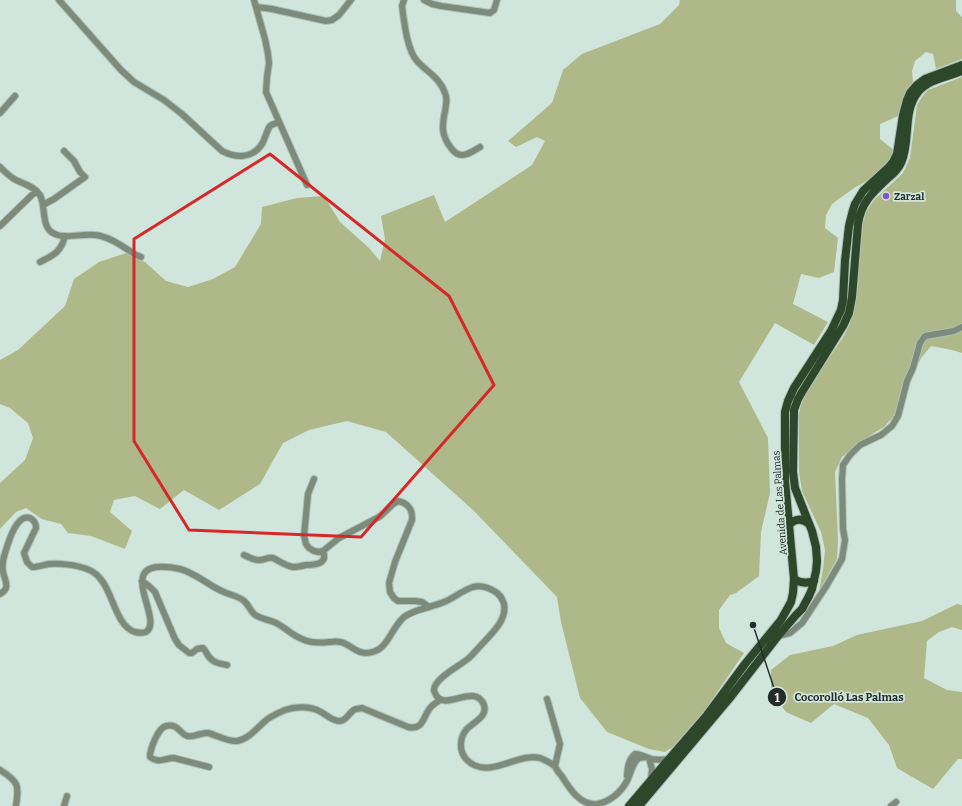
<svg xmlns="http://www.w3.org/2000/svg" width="962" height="806" font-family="Bitter,serif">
<rect width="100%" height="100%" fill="#d0e6dd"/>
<!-- forest -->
<path fill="#afb888" d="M680,0H956V11L962,17V59L936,69L933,54L926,52L915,61L912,71L913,82L906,93L898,116L880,124V139L895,151L888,163L876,176L854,188L832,204L826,215L825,228L838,238L834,272L819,278L801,274L793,304L828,322L814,345L775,323L739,382L768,438L770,493L761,532L759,576L736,593L730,595L719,610V628L726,643L744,653L705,710L673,747L665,752L649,749L607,732L580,698L561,622L557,597L473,510L386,432L347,421L309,430L283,443L260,484L219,510L184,490L160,509L135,496L114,500L110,512L132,531L125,549L91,536L68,533L61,524L42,519L26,508L16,512L0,529V483L25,460L33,438L28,423L10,408L0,404V360L18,350L65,306L74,279L99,262L126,253L145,262L166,281L188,287L213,279L235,267L261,224L262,207L297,198L324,196L340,222L369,248L380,261L385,239L381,216L434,195L445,222L532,165L545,141L537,137L516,147L508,141L552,103L563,70L582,54L660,24L679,5Z
M962,77V353L952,350L931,346L921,358L893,417L884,427L874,433L842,457L835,472L838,540L837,559L819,591L823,569L825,550L821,532L802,491L799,472V415L801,404L808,388L844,336L850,323L855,306L863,224L866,212L874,200L903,173L910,158L917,105L922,97L928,90Z
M957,604L962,605V630L952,627L939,632L927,641L924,678L947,690L962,692V759H958L933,789L897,768L889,745L868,718L834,704L811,723L786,712L771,692V670L790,655L833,646L857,635L922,621Z"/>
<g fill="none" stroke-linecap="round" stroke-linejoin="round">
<defs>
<path id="minor" d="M59,0L121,70L134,82L164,100L182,114L222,151C236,158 252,159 262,144C265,139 267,130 270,126C272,124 277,123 279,122
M254,0L265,39L268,54L269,63L267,77L266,92L307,185
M404,0L402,6C404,21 407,50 417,61C427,72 440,78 445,93C448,99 446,104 445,111C442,126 441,135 451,148C460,161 470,153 480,147
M424,0L432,4L441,6L490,13L494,10L497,0
M257,7L272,9L326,21L332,20L339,15L351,0
M0,113L15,96
M0,167C5,172 10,177 16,180C24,184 35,187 40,195C46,206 41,227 53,233C64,240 83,233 95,235C109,236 125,248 136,255L141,257
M43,205L54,199L85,177L80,172L74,161L64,151
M0,226L36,191
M40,262C54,255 61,252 65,236
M314,479L308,494L304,536L306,544L309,548L314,551L319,552L323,551L339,538L379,517C386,512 390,505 398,501C408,503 413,510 412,520L395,562L389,583L390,592L394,598L398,601H415L422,602L429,607
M244,555C249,557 255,561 260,560C264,560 268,557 273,558C279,561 286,566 293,567C297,567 302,566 306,565C315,565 328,564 323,551
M142,581L150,587L155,592L175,639L179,645L189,653H192L197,649L203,648C207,652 207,656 211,659C214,663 222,664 227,665
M0,594C11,588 5,581 3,572C2,566 3,559 5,553C8,544 16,513 30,518C34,520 36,523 36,528L24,553L27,562L32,567C38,567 43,565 49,564C59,563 77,565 87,569C114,578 111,624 135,632C139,633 143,633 146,632C166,619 107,554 180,569C196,573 209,586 224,592C230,595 239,596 244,601C248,604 250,610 254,614C260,619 267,619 274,622C284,626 291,635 302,639C310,643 320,643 329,642C334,642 335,641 340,642C349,643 355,653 365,653C388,653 389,631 403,618C411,610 433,607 444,602C454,598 463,590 473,587C481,585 487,587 494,591C500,594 502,598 504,604C507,619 494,631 485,641C480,646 475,652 470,657C462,665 434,678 434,690C434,692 435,693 436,695C445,712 475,682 484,705C488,717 473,722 466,730C459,739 459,752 467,760C488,781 517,752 540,758C545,760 551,763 555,766C555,767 560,775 561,775C569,788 580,806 597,804C610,802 621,792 627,781C630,775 632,766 636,761C639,757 640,758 646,757
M778,636L790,633L802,623L827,585L842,559L845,540L843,529L842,479L843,465L850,455L860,445L881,435L892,426L898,416L907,381L913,368L920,343L925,336L954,331L962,327
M547,699L560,744L555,766
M649,758L652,769L651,779
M209,767L174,758C164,758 159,764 150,757C150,749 158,728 166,726C178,723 180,734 187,736C194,738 201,732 208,733C217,735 227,742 237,741C250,739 259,725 269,718C274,715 280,712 285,710C296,706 311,706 321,712C327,715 332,721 340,721C348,720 349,711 356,709C357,709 362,708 362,708L408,727C424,730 422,718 430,708C432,705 436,703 440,700
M0,770C19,782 19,785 16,806
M627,776C627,769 629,759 635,754C640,754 643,756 648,758C654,760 662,760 669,759
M64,806L67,796
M891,806L896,802"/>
<path id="major" d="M789,525C795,518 802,518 809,524
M794,579C800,583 806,584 814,581
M629,806L669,759L707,715L745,664L781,620L791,602L793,593L794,579L785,481V412L788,401L794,388L831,331L841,310L843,300L845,261L849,226L853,210L855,204L863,191L889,167L893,162L897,154L903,115L907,100L910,93L917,85L925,79L962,65
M639,806L729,699L778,636L796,615L802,609L809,596L812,589L816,571L817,561L816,547L812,531L795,488L793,472L794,410L798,399L802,392L843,326L849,313L852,297L858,224C861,203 872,193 887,179C893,174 898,170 901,163C911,141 902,112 918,92C929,79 947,77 962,71"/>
</defs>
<!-- minor casing -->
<use href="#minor" stroke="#adc1b9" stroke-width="8"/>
<!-- major casing -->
<use href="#major" stroke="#adc1b9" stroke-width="10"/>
<!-- minor -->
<use href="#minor" stroke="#7c8b7b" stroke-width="6"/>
<!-- major -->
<use href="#major" stroke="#2d472b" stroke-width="8"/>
</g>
<!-- marked area -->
<path fill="none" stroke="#d62828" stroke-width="3" stroke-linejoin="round" d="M270,154L449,296L494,385L361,537L189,530L134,441V239Z"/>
<!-- markers -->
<circle fill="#8254cd" stroke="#d0e6dd" stroke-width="1.5" cx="886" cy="196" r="4"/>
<g text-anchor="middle" stroke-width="3.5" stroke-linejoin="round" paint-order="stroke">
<!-- poi labels -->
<g font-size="10" font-weight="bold" fill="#232c29" stroke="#d0e6dd" text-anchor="start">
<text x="894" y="200">Zarzal</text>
</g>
<!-- street labels -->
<g font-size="10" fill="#232c29" stroke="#d0e6dd">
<text transform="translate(779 503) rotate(-94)" y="4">Avenida de Las Palmas</text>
</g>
</g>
<!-- callouts -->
<path fill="none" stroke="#232c29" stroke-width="1.5" d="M753 625L777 697"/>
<g fill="#232c29" stroke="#d0e6dd" stroke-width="1.5">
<circle cx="753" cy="625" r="4"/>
<circle cx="777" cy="697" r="10"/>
</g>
<g font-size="12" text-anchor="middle" font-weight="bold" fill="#fff">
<text x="777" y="702">1</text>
</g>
<g font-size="11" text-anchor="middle" font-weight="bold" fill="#232c29" stroke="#d0e6dd" stroke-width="3.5" stroke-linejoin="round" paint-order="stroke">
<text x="849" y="701">Cocorolló Las Palmas</text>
</g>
</svg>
